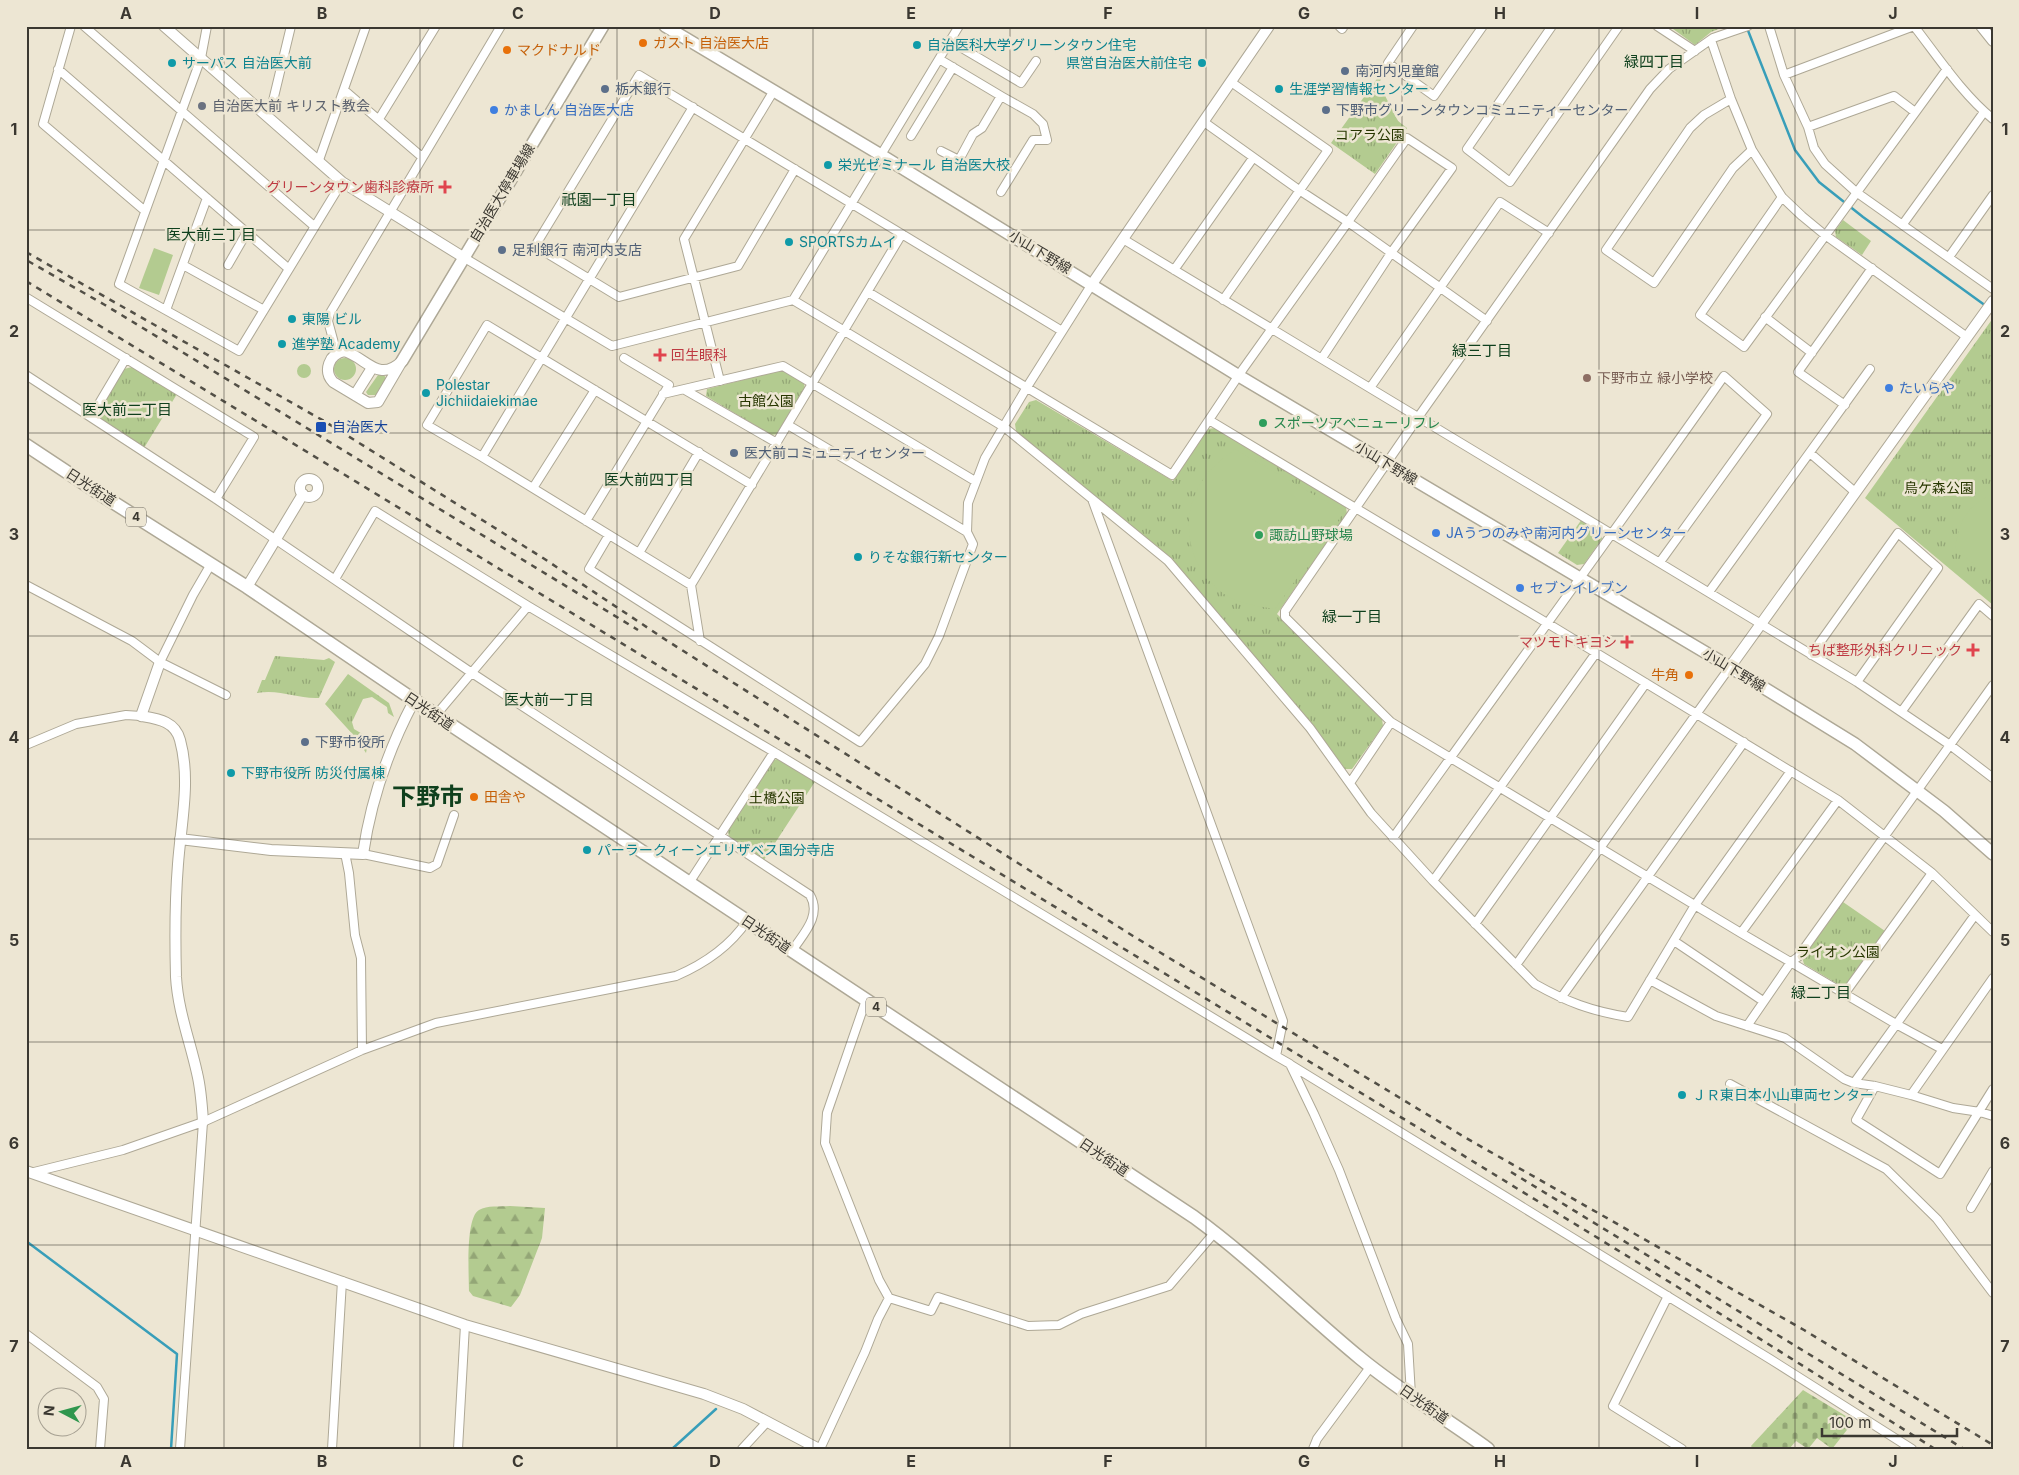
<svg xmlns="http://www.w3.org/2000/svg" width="2019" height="1475" font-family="Inter,'Noto Sans JP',sans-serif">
<defs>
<pattern id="grass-tufts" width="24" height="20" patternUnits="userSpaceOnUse" patternTransform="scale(1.25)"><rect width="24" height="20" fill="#b3cb90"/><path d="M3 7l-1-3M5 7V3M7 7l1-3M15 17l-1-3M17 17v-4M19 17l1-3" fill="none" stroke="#93a676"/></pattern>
<pattern id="forest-firs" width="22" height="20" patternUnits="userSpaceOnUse" patternTransform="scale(1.25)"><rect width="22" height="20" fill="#b3cb90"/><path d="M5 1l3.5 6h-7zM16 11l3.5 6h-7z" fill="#93a676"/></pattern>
<pattern id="cemetery-stones" width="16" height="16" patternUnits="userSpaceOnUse" patternTransform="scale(1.25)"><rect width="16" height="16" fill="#b3cb90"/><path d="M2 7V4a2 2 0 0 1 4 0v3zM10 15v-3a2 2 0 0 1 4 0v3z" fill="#93a676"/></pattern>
</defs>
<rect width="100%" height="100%" fill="#ede6d3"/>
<!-- grass -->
<path fill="url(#grass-tufts)" d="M1669,26H1726L1711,32L1695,45Z
M1379,76L1381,80L1378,82L1398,121L1407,128L1375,174L1331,143Z
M1843,220L1871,241L1862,255L1836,237L1835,231Z
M1993,318V605L1865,498Z
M132,367L177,394L144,448L100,419L99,412L124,369Z
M782,370L804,383L805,389L778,434L771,435L706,396L707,389Z
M1036,400L1173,481L1208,429L1215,428L1346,507L1347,514L1277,614L1382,719L1383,726L1352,769H1345L1313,725L1170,559L1016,431L1015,424L1029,402Z
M1582,519L1601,532L1602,539L1584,564L1577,565L1558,553Z
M275,656L324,660L329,658L335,662L319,698C296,699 281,689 257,693L262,680H265Z
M348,674L389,703L394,717L388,713L387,707L372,697L363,699L352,722L354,729L369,738L366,753L357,739L325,704Z
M780,758L816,780L764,860L729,837L728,831L774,760Z
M1843,902L1885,931L1847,984L1841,986L1804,964L1802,957Z"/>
<!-- forest -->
<path fill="url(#forest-firs)" d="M510,1206L545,1208L542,1238L520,1295L511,1307L473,1296L469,1291C469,1276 465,1218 479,1210C487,1205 500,1207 510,1206Z"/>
<!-- cemetery -->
<path fill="url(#cemetery-stones)" d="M1803,1390L1854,1421L1832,1449L1817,1438L1808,1449L1796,1441L1789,1449H1753L1751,1446Z"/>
<!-- garden -->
<path fill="#b3cb90" d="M154,248L173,255L159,295L139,288Z
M334 369a11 11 0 1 1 22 0a11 11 0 1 1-22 0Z
M297 371a7 7 0 1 1 14 0a7 7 0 1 1-14 0Z
M378,375H384L386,378L376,395H368L366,392Z
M1235,449L1344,512L1275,609C1258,606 1239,604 1224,594C1188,569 1178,519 1202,481C1210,468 1223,459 1235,449Z
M1993,494V581L1955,548C1960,520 1966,506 1993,494Z"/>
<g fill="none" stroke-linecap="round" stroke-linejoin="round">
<!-- stream -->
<path stroke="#389eb9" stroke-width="2.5" d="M1747,28L1795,150L1819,182L1863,217L1986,306
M26,1241L177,1354L171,1449
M672,1449L716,1409"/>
<defs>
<path id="minor" d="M71,26L43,124L145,211
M84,26L314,226
M207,26L201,58L119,284L239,351L342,182
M1339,26L1342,29L1344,26
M1413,26L1388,63L1434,96L1483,26
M1552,26L1467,149L1510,182L1619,26
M1657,26L1695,51
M1748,26L1713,38L1669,69L1650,89L1419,416L1285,611V617L1391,722L1741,933L1896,1024L1942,1049
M1769,26L1784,75L1808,127L1814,148L1825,164L1856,192L1993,289
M1711,40L1731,99
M950,41L1021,83L1036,61
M939,59L1001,96L982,128L973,134L959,160L941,151
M58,69L289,269
M1784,75L1914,26C1938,57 1963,95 1993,119
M344,90L422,157
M1001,96L1033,114L1043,124L1047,140H1033L1001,192
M266,115L272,105L291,26
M379,119L436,26
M1808,127L1894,96L1915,112
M911,136L953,67
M1752,150L1731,99L1704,115L1690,128L1606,250L1654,283L1733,168L1752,150L1782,197L1802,216L1825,235L1967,337
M319,160L366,26
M795,169L738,266L619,297L535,246L639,75C780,160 921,245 1062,331
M1782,197L1700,315L1744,347L1947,69
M1903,224L1984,112
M1123,239L1857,682L1950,745L1993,778
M463,257L612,346L793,300L959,26
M1949,257L1993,195
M183,265L264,310
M228,265L247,232
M1174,270L1253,158
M868,292L1172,475L1243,369L1348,222L1299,190L1204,122
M26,299L27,298L254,437L216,499
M793,300L1004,427L1168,561L1310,728L1371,813L1433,881L1535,984C1567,1002 1591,1011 1628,1017L1695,905L1791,771
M1223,300L1328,150L1231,82
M166,310L207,198
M1765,317L1812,353
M337,354L328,321L330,313L501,26
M1322,358L1391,253L1452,168L1407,138L1348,222C1394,255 1440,288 1487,321
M26,375L216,499L472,673L810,895C822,916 803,934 792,951
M720,381L684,239L773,92
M1370,388L1500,202L1549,233
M685,390L777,443
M663,394L783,366L975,481
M1845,405L1798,372L1872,268
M91,417L126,358
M1209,420L1547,623L1838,800L1932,873L1993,932
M788,425L967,532
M1810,453L1855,492
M482,457L427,425L487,325L752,485
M533,488L595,390
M1092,499L1283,1021L1276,1056L1290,1064L1314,1114L1339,1170L1396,1319L1408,1344L1411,1395
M586,521L669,385L624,358
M609,535L589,569L860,742L925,664L939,636L973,544L967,532L968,503L985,458L1027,387L1092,284
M639,553L699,452
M335,579L375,511L528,606L774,752L1276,1056
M26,585L132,641L160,662L226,695
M691,585L482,457L693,107
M1709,592L1870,369
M700,641L691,585L902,234
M1811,655L1898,533L1938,568L1857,682
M160,662L193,595L211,564
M1902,711L1979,604L1993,616
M436,715L528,606
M26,745L76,724L126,715L141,716
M1350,783L1391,722
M1393,838C1503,684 1615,531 1724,376L1767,414L1660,562
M345,853L349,873L355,935L361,958L362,1050
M363,854L430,868L437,864L454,815
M1433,881L1596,653
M689,883L774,752
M1475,924L1646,683
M1741,933L1838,800
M1674,941L1763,1001
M1516,965L1730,667
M1650,980L1716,1016L1785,1038L1844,1079L1854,1083L1875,1086L1911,1095L1953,1108L1980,1112L1993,1116
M1845,993L1932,873
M1561,998L1744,742
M866,1000L827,1113L825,1143L879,1280L889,1298L931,1311L938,1297L1028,1326L1059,1325L1081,1314L1169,1286L1215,1232
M1747,1026L1791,962L1798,957L1993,685
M1291,1065L1770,1359L1912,1449
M1854,1083L1975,915
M1730,1084L1886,1169L1937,1219L1993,1293
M1875,1086L1856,1120L1940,1174L1993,1089
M1911,1095L1993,978
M30,1173L123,1150L203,1122L362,1050L436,1023L676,976C704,964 730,946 747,921
M1971,1208L1993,1171
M1668,1296L1613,1406L1682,1449
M26,1334L97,1387L104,1399L100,1449
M180,1449L203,1122
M332,1449L342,1281
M458,1449L465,1325
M742,1449L767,1422
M820,1449L865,1352L878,1319L889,1298
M1313,1449L1317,1439L1371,1366"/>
<path id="tertiary" d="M164,26L342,182L463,257
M1981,26L1993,41
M1092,284L1269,26
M344,351C366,357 378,384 402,361L378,402L368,403L333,382C323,371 329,354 344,351Z
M355,395L372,368
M300 488a9 9 0 1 1 18 0a9 9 0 1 1-18 0Z
M247,587L303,494
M160,662L141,716C158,719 175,721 180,740C191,780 181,823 178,864C175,901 175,940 176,977C178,1011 190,1041 197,1073C201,1089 202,1106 203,1122
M1730,667L1993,301
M180,839L271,850L363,854C371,799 388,750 414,701
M26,1171L465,1325L704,1394L743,1409L819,1449"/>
<path id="secondary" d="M665,26L881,155L1239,376L1730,667L1855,744L1944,811L1993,854
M402,361L603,26"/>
<path id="trunk" d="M26,445L100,494L247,587L436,715L1194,1217C1253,1260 1304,1312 1360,1358C1400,1391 1445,1418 1488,1449"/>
</defs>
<!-- minor casing -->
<use href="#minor" stroke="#aea896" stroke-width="10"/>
<!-- tertiary casing -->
<use href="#tertiary" stroke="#aea896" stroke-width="12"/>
<!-- secondary casing -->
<use href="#secondary" stroke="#aea896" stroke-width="14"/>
<!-- trunk casing -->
<use href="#trunk" stroke="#aea896" stroke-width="15"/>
<!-- minor -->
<use href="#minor" stroke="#fff" stroke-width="8"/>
<!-- tertiary -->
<use href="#tertiary" stroke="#fff" stroke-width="10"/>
<!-- secondary -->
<use href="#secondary" stroke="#fff" stroke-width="11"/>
<!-- trunk -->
<use href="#trunk" stroke="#fff" stroke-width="12"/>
<!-- rail -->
<path stroke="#524f46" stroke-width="2.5" stroke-dasharray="6 6" stroke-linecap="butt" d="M26,252L324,421L543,558L666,640L1133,936L1466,1138L1804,1330L1993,1445
M28,261L105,305L638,630
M26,281L1417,1127L1676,1286L1935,1449
M1511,1172L1964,1449"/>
</g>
<!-- grid -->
<path fill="none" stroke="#3b3831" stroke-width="1" stroke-opacity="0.55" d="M224,26V1449M420,26V1449M617,26V1449M813,26V1449M1010,26V1449M1206,26V1449M1402,26V1449M1599,26V1449M1795,26V1449M26,230H1993M26,433H1993M26,636H1993M26,839H1993M26,1042H1993M26,1245H1993"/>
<!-- markers -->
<g fill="#e8710a" stroke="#ede6d3" stroke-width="2">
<circle cx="643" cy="43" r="5"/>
<circle cx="507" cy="50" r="5"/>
<circle cx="1689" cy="675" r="5"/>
<circle cx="474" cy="797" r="5"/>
</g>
<g fill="#0f9aa8" stroke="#ede6d3" stroke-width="2">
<circle cx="917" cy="45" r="5"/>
<circle cx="172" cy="63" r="5"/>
<circle cx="1202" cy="63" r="5"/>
<circle cx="1279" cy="89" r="5"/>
<circle cx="828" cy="165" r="5"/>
<circle cx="789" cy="242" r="5"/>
<circle cx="292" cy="319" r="5"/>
<circle cx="282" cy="344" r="5"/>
<circle cx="426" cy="393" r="5"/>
<circle cx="858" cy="557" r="5"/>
<circle cx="231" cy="773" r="5"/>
<circle cx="587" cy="850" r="5"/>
<circle cx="1682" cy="1095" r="5"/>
</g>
<g fill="#5c6f8a" stroke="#ede6d3" stroke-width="2">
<circle cx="1345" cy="71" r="5"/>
<circle cx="605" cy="89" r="5"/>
<circle cx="1326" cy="110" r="5"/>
<circle cx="502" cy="250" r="5"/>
<circle cx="734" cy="453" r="5"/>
<circle cx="305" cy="742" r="5"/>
</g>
<circle fill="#6b7280" stroke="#ede6d3" stroke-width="2" cx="202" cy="106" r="5"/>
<g fill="#3f7fe0" stroke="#ede6d3" stroke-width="2">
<circle cx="494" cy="110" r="5"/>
<circle cx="1889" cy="388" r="5"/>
<circle cx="1436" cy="533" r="5"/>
<circle cx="1520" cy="588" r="5"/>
</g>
<g fill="#e0444e" stroke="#ede6d3" stroke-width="2">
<path d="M442.5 179.5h5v5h5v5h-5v5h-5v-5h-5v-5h5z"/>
<path d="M657.5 347.5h5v5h5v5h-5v5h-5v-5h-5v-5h5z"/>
<path d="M1624.5 634.5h5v5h5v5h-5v5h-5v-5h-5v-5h5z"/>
<path d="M1970.5 642.5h5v5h5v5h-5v5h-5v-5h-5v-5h5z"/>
</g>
<circle fill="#8d6e63" stroke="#ede6d3" stroke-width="2" cx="1587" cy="378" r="5"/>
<g fill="#2e9e5b" stroke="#ede6d3" stroke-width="2">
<circle cx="1263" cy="423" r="5"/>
<circle cx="1259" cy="535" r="5"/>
</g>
<rect fill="#1a4fb4" stroke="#ede6d3" stroke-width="2" x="315" y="421" width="12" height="12" rx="2.5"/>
<g text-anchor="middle" stroke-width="5" stroke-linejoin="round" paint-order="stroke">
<!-- shield labels -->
<g fill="#ede6d3" stroke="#706c62" stroke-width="1">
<rect x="126" y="507.5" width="20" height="19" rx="4"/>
<rect x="866" y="997.5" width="20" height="19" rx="4"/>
</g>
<g font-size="12" font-weight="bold" fill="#3b3831">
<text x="136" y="521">4</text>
<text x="876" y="1011">4</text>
</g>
<!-- food labels -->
<g font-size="14" fill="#c56008" stroke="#ede6d3" text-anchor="start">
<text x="653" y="48">ガスト 自治医大店</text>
<text x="517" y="55">マクドナルド</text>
<text x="1679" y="680" text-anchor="end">牛角</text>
<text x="484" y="802">田舎や</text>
</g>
<!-- culture labels -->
<g font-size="14" fill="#0d838f" stroke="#ede6d3" text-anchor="start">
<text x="927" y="50">自治医科大学グリーンタウン住宅</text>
<text x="182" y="68">サーパス 自治医大前</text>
<text x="1192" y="68" text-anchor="end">県営自治医大前住宅</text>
<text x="1289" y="94">生涯学習情報センター</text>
<text x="838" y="170">栄光ゼミナール 自治医大校</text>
<text x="799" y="247">SPORTSカムイ</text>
<text x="302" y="324">東陽 ビル</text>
<text x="292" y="349">進学塾 Academy</text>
<text x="436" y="390">Polestar<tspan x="436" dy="16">Jichiidaiekimae</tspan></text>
<text x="868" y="562">りそな銀行新センター</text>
<text x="241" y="778">下野市役所 防災付属棟</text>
<text x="597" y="855">パーラークィーンエリザベス国分寺店</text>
<text x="1692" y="1100">ＪＲ東日本小山車両センター</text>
</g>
<!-- service labels -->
<g font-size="14" fill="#4e5e75" stroke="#ede6d3" text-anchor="start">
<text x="1355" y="76">南河内児童館</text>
<text x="615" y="94">栃木銀行</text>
<text x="1336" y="115">下野市グリーンタウンコミュニティーセンター</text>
<text x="512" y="255">足利銀行 南河内支店</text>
<text x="744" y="458">医大前コミュニティセンター</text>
<text x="315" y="747">下野市役所</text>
</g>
<!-- worship labels -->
<g font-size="14" fill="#5b616d" stroke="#ede6d3" text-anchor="start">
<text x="212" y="111">自治医大前 キリスト教会</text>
</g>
<!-- shop labels -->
<g font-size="14" fill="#366cbe" stroke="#ede6d3" text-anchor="start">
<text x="504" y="115">かましん 自治医大店</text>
<text x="1899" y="393">たいらや</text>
<text x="1446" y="538">JAうつのみや南河内グリーンセンター</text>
<text x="1530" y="593">セブンイレブン</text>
</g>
<!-- park labels -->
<g font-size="14" fill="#273701" stroke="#ede6d3">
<text x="1370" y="140">コアラ公園</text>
<text x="766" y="406">古館公園</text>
<text x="1939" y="493">烏ケ森公園</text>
<text x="777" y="803">土橋公園</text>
<text x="1838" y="957">ライオン公園</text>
</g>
<!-- health labels -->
<g font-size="14" fill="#be3a42" stroke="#ede6d3" text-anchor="end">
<text x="434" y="192">グリーンタウン歯科診療所</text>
<text x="671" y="360" text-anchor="start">回生眼科</text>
<text x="1617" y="647">マツモトキヨシ</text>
<text x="1962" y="655">ちば整形外科クリニック</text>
</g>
<!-- street labels -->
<g font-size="14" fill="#3b3831" stroke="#ede6d3">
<text transform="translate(502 193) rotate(-59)" y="5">自治医大停車場線</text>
<text transform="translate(1040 252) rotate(31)" y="5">小山下野線</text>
<text transform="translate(1386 463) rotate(31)" y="5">小山下野線</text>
<text transform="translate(91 487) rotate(33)" y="5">日光街道</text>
<text transform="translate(1734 670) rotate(31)" y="5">小山下野線</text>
<text transform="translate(429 711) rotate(34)" y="5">日光街道</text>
<text transform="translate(766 934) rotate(34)" y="5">日光街道</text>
<text transform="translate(1104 1157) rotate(34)" y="5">日光街道</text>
<text transform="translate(1424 1404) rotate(35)" y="5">日光街道</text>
</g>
<!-- education labels -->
<g font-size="14" fill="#785e54" stroke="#ede6d3" text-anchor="start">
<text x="1597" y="383">下野市立 緑小学校</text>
</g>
<!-- leisure labels -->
<g font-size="14" fill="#27864d" stroke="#ede6d3" text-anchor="start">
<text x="1273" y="428">スポーツアベニューリフレ</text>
<text x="1269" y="540">諏訪山野球場</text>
</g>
<!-- transit labels -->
<g font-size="14" fill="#164399" stroke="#ede6d3" text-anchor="start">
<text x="332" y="432">自治医大</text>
</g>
<!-- neighbourhood labels -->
<g font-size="15" fill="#0f401d" stroke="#ede6d3">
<text x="1654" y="67">緑四丁目</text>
<text x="599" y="205">祇園一丁目</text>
<text x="211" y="240">医大前三丁目</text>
<text x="1482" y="356">緑三丁目</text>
<text x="127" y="415">医大前二丁目</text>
<text x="649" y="485">医大前四丁目</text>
<text x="1352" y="622">緑一丁目</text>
<text x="549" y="705">医大前一丁目</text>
<text x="1821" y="998">緑二丁目</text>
</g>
<!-- town labels -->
<g font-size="24" font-weight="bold" fill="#0f401d" stroke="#ede6d3">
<text x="428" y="805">下野市</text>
</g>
</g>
<!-- border -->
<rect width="2019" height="1475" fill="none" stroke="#ede6d3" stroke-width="55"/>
<!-- north arrow -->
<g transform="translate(62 1412) rotate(276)"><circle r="24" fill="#ede6d3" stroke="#a6a092"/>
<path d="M0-4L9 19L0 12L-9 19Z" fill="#2f964d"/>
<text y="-8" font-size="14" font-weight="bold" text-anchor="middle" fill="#3b3831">N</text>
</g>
<!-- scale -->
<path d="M1822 1428v8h135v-8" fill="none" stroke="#3b3831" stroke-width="2.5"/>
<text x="1829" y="1428" font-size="15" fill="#3b3831" stroke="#ede6d3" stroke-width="4" paint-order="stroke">100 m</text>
<rect x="28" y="28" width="1964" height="1420" fill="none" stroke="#3b3831" stroke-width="2"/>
<g font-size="16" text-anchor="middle" font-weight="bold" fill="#3b3831">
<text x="126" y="19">A</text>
<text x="322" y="19">B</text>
<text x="518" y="19">C</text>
<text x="715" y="19">D</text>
<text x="911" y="19">E</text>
<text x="1108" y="19">F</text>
<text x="1304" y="19">G</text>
<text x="1500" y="19">H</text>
<text x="1697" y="19">I</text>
<text x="1893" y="19">J</text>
<text x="14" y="135">1</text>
<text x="2005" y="135">1</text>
<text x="14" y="337">2</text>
<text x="2005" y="337">2</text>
<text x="14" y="540">3</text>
<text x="2005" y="540">3</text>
<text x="14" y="743">4</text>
<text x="2005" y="743">4</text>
<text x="14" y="946">5</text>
<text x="2005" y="946">5</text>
<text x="14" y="1149">6</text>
<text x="2005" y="1149">6</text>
<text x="14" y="1352">7</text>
<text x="2005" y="1352">7</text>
<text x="126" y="1467">A</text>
<text x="322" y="1467">B</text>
<text x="518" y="1467">C</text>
<text x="715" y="1467">D</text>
<text x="911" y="1467">E</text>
<text x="1108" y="1467">F</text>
<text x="1304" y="1467">G</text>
<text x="1500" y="1467">H</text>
<text x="1697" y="1467">I</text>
<text x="1893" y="1467">J</text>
</g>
</svg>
